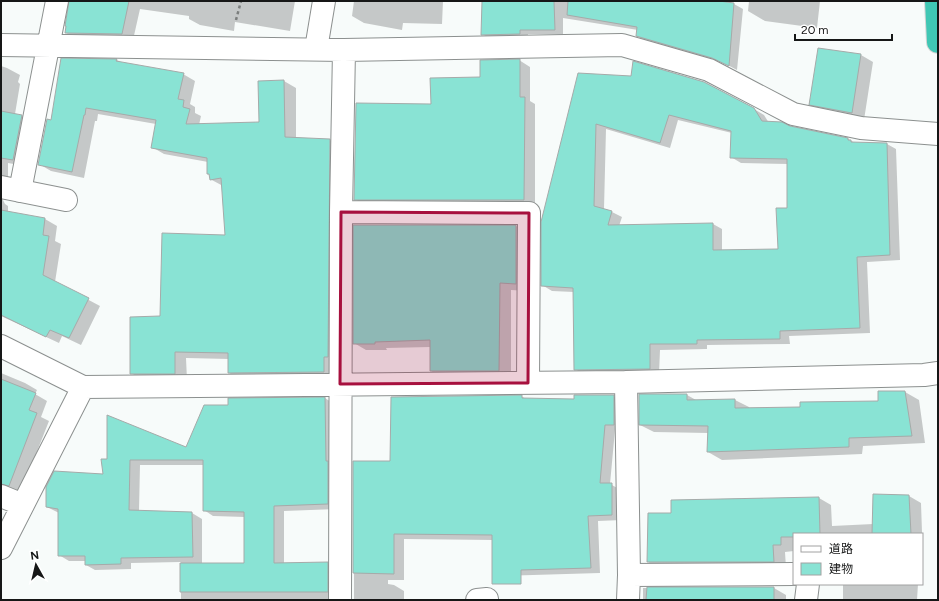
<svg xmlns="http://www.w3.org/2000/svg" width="939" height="601" font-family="Figtree,'Noto Sans JP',sans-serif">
<rect width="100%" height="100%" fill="#f7fbfa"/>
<!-- shadow -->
<path fill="#0003" fill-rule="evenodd" d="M70,1H295L290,31L235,22L234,31L200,25L189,19V16L140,9L133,40L78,39L66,33Z
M354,1H443L442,24L403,23L402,30L364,23L352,16Z
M483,1H710L734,4L743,9L737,70L722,62L646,41L637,36L638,30L563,18V34H528V39H491L482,34Z
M749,1H820L817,28L765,21L748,11Z
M861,55L873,62L864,120L823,111L810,104Z
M62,59L117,60L122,63L183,74L195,81L190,104L195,107V113L201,116L199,125L260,123L259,82L284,81L296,88V139L330,140L341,147L336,378L241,379L229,373V359L186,358L187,380H143L131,373L161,317L226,236L223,186L210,179V175L208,174V162L164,154L152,147L156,124L98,114L97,121H95L84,178L51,171L39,164L52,121Z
M519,60L530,67V101L535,104V206L365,205L355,199L481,78Z
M1,66L7,68L20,75L18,82L20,84L15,114L22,116L34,123L25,166L8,163V183L1,191Z
M579,74L754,109L764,115L769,123L848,139L855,143L887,144L896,149L900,260L867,262L870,333L789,336L790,344L707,345V349L660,350L659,374L585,375L575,369L574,292L552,291L542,285ZM678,120L732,133L731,157L741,163L788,164V209L779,250L722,251V229L713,224L619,226L622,217L612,212L604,209L606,129L670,148Z
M1,196L5,204L8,206V212L45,219L57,226L55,241L61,244L55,282L100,306L81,345L62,336L59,343L1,316Z
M354,226H516L528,233V291L511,290V377L443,378L431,371V347L386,348L387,350H366L354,343Z
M1,373L25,383L37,390L35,394L47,401L41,417L49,421L21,492L1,486Z
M905,392L919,400L925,443L863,446L862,454L722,460L708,452V433L654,432L640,425L687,395L696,400H735L749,407V409L801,408L879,402Z
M521,396L526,399L575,400L613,396L623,401L624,430H615L610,484L621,490L622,520L598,521L600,573L503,576L493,540L404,539V580H388V584L394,585L404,591V600H354V462H391Z
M325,398L334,404L337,509L284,511V564L327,563L337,569V600H181V562L131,563V569L95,570L86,565V561H69L59,555V513L47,507L104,475L102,460L186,449L229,406ZM140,465H204V510L213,516L245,517V564H202V519L192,513L139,511Z
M874,495L909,496L921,503L923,561H922V534H794V551L785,552L786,568L660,569L648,562L672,514V501L819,498L831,505L832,526L873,524Z
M843,584H918L917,600H843Z
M643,588H774L786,595V600H643Z"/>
<!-- building -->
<path fill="#89e3d4" stroke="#a6aaa9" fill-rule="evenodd" d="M69,1H129L122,34L65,33L66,26H65Z
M482,1H554L555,30H520V34L481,35Z
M568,1H719L734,3L729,66L712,58L636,36L637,27L567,15Z
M818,48L861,54L852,113L809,105Z
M61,58L117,59L116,61L184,73L178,99L184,100L183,107L190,109L186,124L259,122L258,81L284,80L285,137L330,139L328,357H324V372L228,373V353L175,352V374H130V317L160,316L162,233L225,235L221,178L210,180L209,174H207V158L151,148L156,120L86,108L85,115H84L72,172L38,165L47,119L51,120Z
M520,59V97H525L524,200H354L356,103L431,104L430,78L480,77V60Z
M633,61L704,82L754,108L762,121L782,122L790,126L848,138V140H851V142L887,143L890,255L857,257L860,328L780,331V339L697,340V344H650V369L574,370L573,288L541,286V222L578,73L631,76ZM669,115L731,131L730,158L787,159V208H776L778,249L713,250V223L608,225L612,211L594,206L596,124L660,143Z
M1,111L22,115L13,160L1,158Z
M1,210L45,218L43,235L49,236L43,275L89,298L69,338L50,330L46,337L1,315Z
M353,225H516V284L500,283L499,371H430V340L375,342V344H353Z
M1,379L36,393L29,410L37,413L9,486L1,484Z
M878,391H905L912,436L849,438V447L707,452L708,426L639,425V394H687V400L735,399V408L800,407V402L878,401Z
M522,395V398L574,399V395H614V425H605L600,483H612V515L588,516L591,568L521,570V584H492V535L394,534V574L353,573V461H390L391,397Z
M325,397L326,461H328V504L274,506V563L328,562V592H180V563H244V512L203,511V460H130L129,510L192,512L193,557L121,558V564L85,565V556H58V509L46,507V487L54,471L103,474L101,459H107V415L186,447L204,405H228V398Z
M873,494L909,495L911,534H872Z
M819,497L820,534H794V537H781V545H773L774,562H647L648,513H671V500Z
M647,587H774V600H646Z"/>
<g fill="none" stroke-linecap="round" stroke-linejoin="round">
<defs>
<path id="minor" d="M1,45L344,50L622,45L709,70L793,114L861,128L938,134
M316,49L324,1
M344,50L341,212L529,213L528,383
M1,187L66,200
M20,191L57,1
M1,346L83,387
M626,382L629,575
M1,496L23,505
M1,548L83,387L626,382L924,375L938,373
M340,600L341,212
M477,600L487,599
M628,600L629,575L794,574
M806,600L808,584"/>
<path id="highway" d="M936,1L938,42"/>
</defs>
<!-- minor casing -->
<use href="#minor" stroke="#8c908f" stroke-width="24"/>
<!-- highway casing -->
<use href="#highway" stroke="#d5d5d5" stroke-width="24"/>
<!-- path -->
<path stroke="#7b7e7d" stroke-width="2.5" stroke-dasharray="3 3" stroke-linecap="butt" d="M236,20L241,1"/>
<!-- minor -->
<use href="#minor" stroke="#fff" stroke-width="22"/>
<!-- highway -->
<use href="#highway" stroke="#40c7b4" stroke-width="22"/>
</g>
<!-- marked area -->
<path fill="#a7103e" fill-opacity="0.2" stroke="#a7103e" stroke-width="3" stroke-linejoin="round" d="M341,212L529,213L528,383L340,384Z"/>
<!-- border -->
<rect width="939" height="601" fill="none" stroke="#161717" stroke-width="4"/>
<!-- legend -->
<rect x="793" y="533" width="130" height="52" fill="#ffffff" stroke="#a2a2a2"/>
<rect x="801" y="546" width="20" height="6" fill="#ffffff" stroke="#a2a2a2"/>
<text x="829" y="553" font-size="12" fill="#161717">道路</text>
<rect x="801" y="563" width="20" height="12" fill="#89e3d4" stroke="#a2a2a2"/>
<text x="829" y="573" font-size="12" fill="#161717">建物</text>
<!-- north arrow -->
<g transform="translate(36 565) rotate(352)" stroke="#ffffff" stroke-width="3" paint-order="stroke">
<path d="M0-3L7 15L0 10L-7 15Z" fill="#161717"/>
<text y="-6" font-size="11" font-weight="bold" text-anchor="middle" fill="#161717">N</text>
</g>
<!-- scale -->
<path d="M795 34v6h97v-6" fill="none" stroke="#161717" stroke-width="2"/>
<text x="801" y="34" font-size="12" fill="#161717" stroke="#ffffff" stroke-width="3" paint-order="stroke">20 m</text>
</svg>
